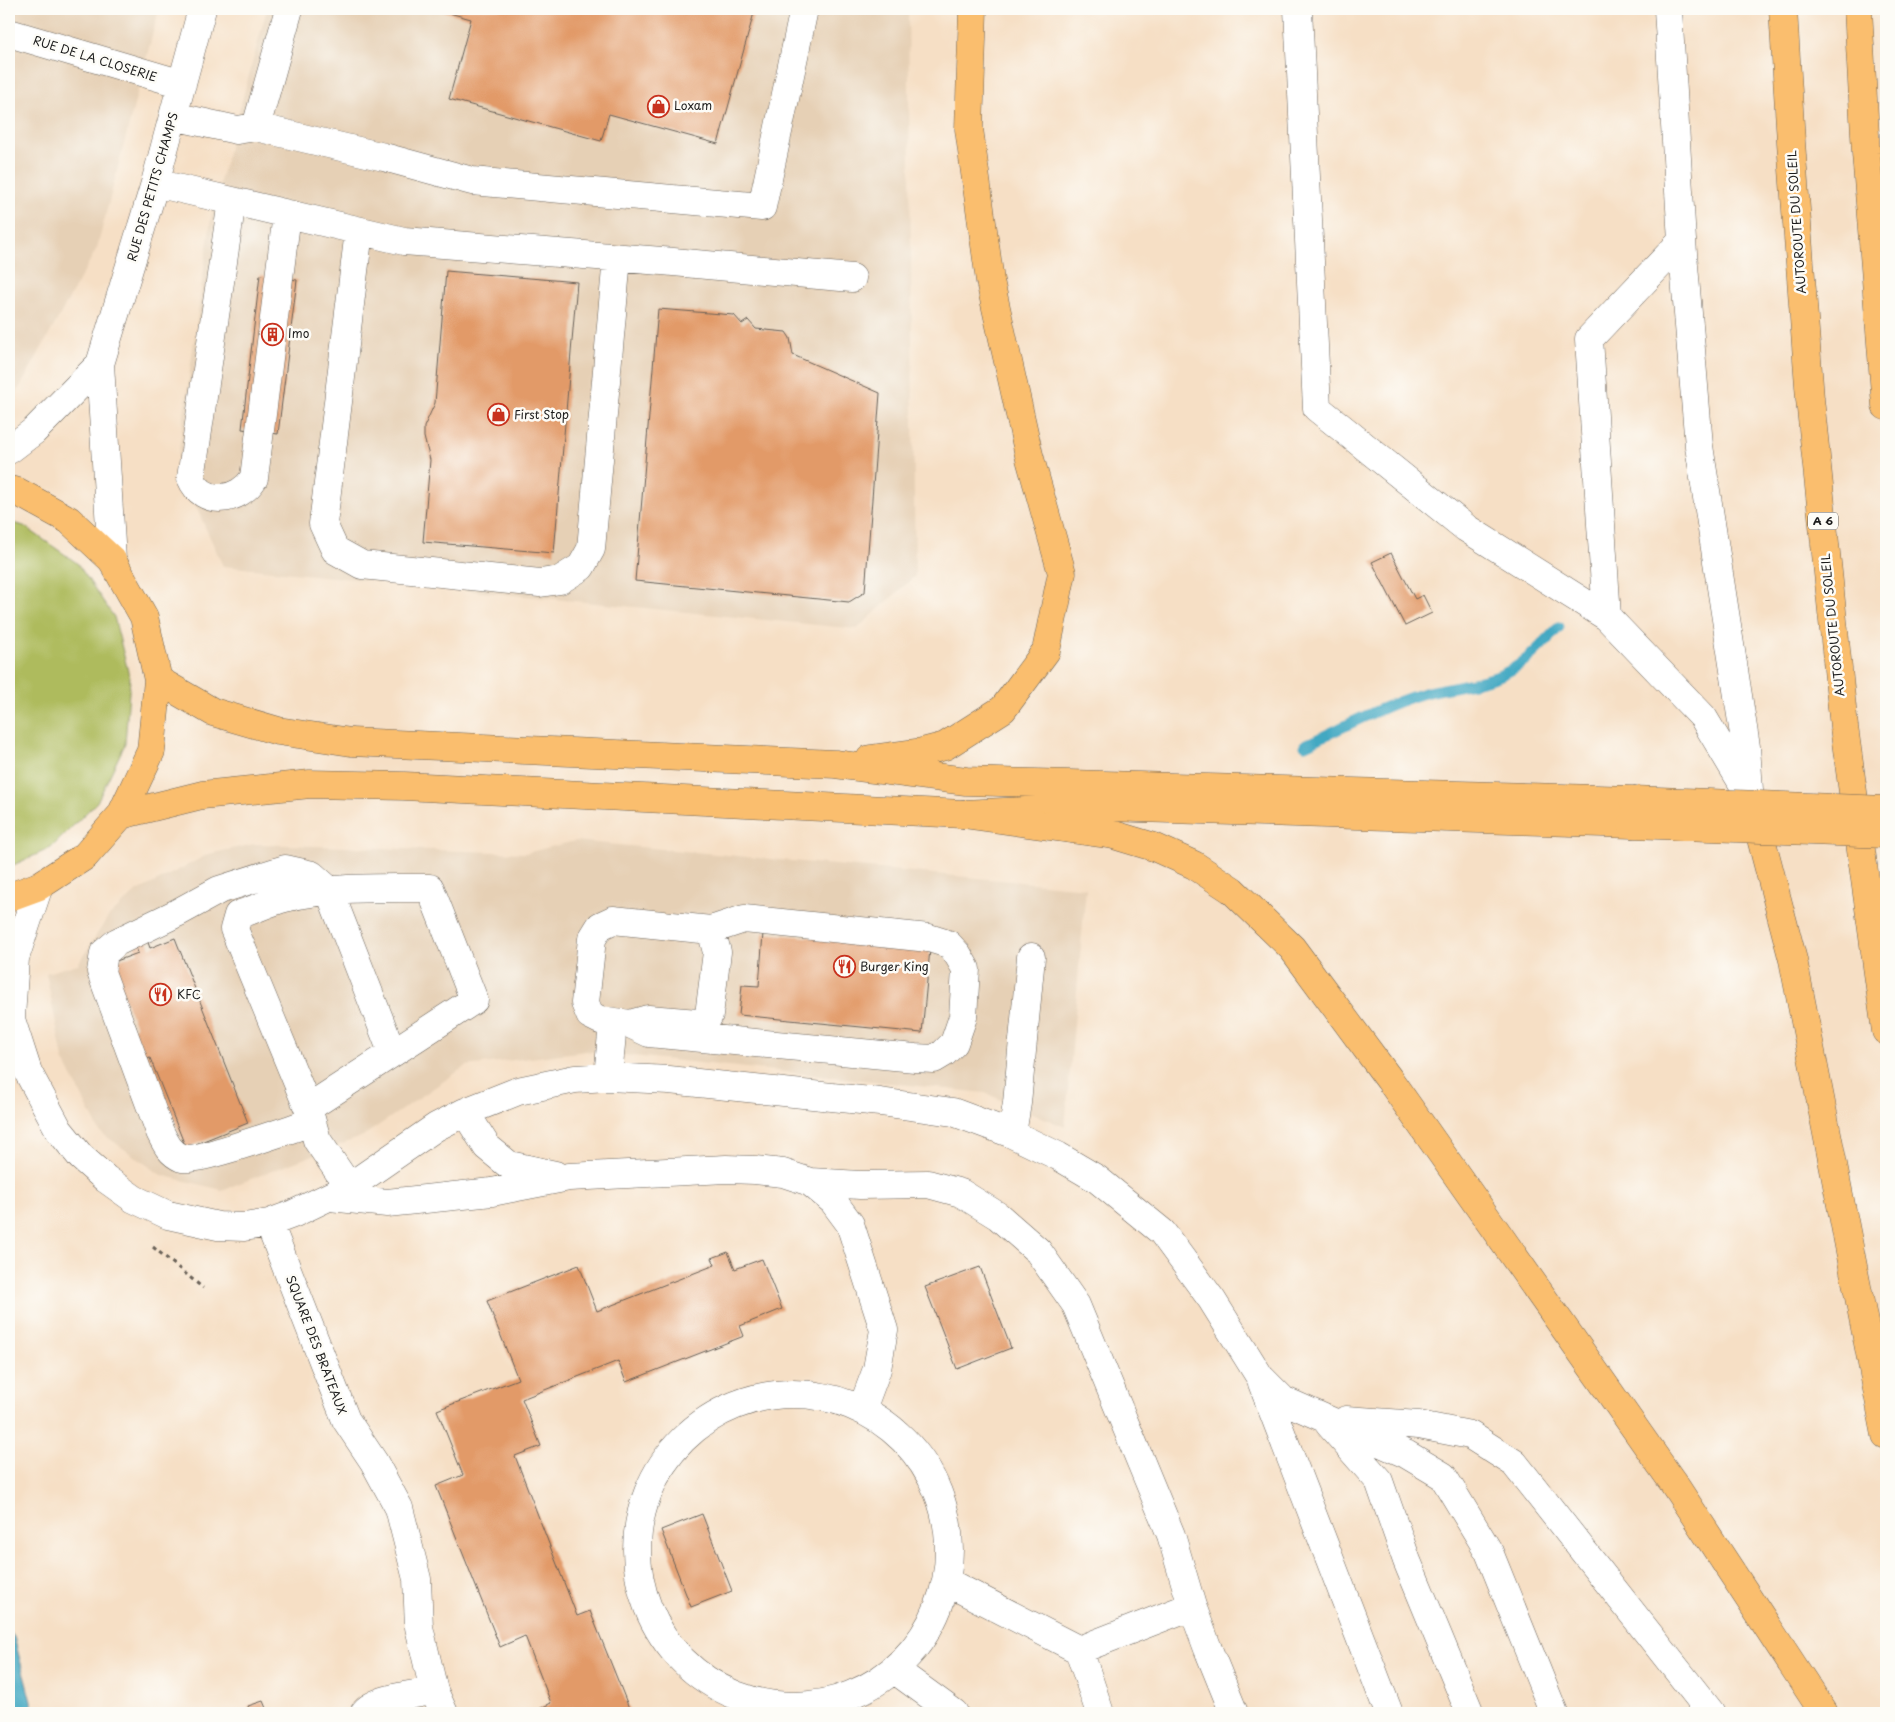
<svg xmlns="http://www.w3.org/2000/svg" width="1895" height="1722" font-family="'Playpen Sans',sans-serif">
<rect width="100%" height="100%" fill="#fdfcf7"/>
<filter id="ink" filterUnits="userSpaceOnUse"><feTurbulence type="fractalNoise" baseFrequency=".02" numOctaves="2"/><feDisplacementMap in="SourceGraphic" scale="10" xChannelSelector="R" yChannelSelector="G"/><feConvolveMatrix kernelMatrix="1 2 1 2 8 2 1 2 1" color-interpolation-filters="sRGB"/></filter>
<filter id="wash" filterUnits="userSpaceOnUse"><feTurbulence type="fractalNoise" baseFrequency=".0096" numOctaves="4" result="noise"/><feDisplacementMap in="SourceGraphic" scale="20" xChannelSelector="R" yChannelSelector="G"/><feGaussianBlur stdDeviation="1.12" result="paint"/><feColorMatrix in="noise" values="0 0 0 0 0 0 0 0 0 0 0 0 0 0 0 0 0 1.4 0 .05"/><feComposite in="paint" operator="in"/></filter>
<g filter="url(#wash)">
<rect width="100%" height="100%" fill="#f6dfc5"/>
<!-- built -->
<path fill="#e6d0b5" d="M9,9H159L97,248L9,407Z
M267,9H908L915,576L857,629L223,566L177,465L212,211Z
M575,841L1086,888L1065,1127L985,1093L586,1051L466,1066L363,1136L222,1190L161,1175L100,1132L63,1059L46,973L78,964L108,917L136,892L209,854L254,844L526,853Z"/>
<!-- green -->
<path fill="#aebb5d" stroke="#656c3c" d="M9,522L24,526L77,563L114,617L130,679L125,744L97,802L51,848L9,867Z"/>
<!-- water -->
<path fill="#42a8c2" stroke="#2f626f" d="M9,1631L14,1637L34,1713H9Z"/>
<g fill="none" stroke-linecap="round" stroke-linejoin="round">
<!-- stream -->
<path stroke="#42a8c2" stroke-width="11" d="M1305,745C1342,728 1382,706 1421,694C1446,687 1472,685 1496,677C1522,668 1541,646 1559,627"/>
</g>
<g id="blocks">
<!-- building -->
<path fill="#e29a67" d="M435,9H755L718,144L609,114L601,141L449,99L471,19Z
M446,271L577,282L554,553L423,542L430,460L424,437V427L435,403Z
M260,275L297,280L278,434L242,429Z
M658,309L734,315L742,324L748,320L756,329L786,332L790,338L793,355L880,393L865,592L849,602L635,581Z
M1391,553L1415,599L1423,595L1432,613L1405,626L1372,562Z
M763,933L930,949L922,1033L739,1015L742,985L759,986Z
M146,937L150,948L175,938L248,1123L186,1148L150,1058L141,1061L129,1030L136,1027L111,963L138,953L134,942Z
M728,1252L735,1269L762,1259L782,1309L740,1326L744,1336L626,1382L618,1361L522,1399L541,1446L515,1456L577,1616L590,1611L631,1713H541L539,1709L551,1703L525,1636L500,1647L436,1486L463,1475L437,1410L518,1379L487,1301L579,1265L597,1311L715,1265L712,1258Z
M980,1267L1011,1348L957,1369L925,1287Z
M702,1514L732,1591L691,1607L661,1530Z
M263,1701L268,1713H250L248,1706Z"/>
</g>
</g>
<g filter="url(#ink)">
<use href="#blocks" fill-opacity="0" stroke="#686057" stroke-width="1"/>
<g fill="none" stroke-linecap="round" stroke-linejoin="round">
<defs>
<path id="minor" d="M1298,9L1317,408L1466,528L1607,617L1703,717L1749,794
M1668,9L1682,241L1699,446L1746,747L1749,790
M9,33L182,84
M173,116L237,130L256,127L384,157L472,181L762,207L804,9
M256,127L289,9
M155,183L404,241L662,261L852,278
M232,201L191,478C203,507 239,502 254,478L287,214
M359,231L323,524L335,550L362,565L540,583L560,580L581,567L591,549L617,258
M9,450L34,431L100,364
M112,560L100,364L155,183L202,9
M1607,617L1589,339L1682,241
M9,1013L28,1072L59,1130L81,1157L106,1179L134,1199L168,1215L218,1226L244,1227L269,1223L293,1214L349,1187L436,1127L465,1112L518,1091L575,1079L608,1077L669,1080L880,1102L953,1112L1012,1134L1058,1156L1097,1179L1162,1232L1212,1300L1260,1377L1283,1400L1406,1454L1443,1476L1489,1552L1554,1713
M11,1017L15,958L39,886
M630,1024L648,1019L698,1023L706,1021L709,1015L717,952L711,930L613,920L600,926L592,939L585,1003L590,1015L600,1020L630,1024L649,1033L915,1058L934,1059L944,1053L954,1043L963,1017L966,969L958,955L948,944L929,938L744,919L711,930
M608,1077L613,1023
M308,1108L474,1000L430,888C381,888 332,886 285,898C269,902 254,910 238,915L234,929L308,1108L317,1140L349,1187
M465,1112L487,1147L509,1165L555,1175
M312,1122C292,1128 195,1163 182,1158C170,1153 166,1144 160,1132L101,972L104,953L117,942L177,913L219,890L285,869L312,875L329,890L392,1052
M1012,1134L1017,1103L1031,957
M810,1182L860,1185L928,1184L961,1193L998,1216L1038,1251L1076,1305L1171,1535L1192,1606L1208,1649L1234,1713
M330,1197L387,1203L492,1192L569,1177L726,1169L755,1170L783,1173L810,1182L833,1201L850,1224L884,1330L877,1369L862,1409
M269,1223L346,1420L374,1462L399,1508L417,1579L419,1627L434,1691L444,1713
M1262,1383L1389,1713
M637 1550a156 156 0 1 1 312 0a156 156 0 1 1-312 0Z
M1346,1420L1419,1425L1470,1435L1514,1463L1711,1713
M1329,1424L1379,1481L1407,1561L1470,1713
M947,1582L1079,1650L1192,1606
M1079,1650L1100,1713
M895,1670L954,1713
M364,1713C373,1698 417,1694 434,1691"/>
<path id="major" d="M9,490L18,492L69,520L112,560L144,617L158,680L151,751L121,815L85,856L39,886L9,897
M158,680L213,712L278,731L351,742L835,764L966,781L1633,800
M870,759L922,752L945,746L1003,709L1046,651L1062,573L1029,455L990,281L969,129L973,9
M121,815L202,795L310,784L404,786L963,814L1107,807L1632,824"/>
<path id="highway" d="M1783,9L1791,142L1810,399L1844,727L1886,1031
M1858,9L1866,153L1886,406
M1753,808L1793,960L1886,1435
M963,814L1114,835L1154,847L1194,865L1232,890L1292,948L1389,1079L1672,1481L1824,1713"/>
</defs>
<!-- minor casing -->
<use href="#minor" stroke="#686057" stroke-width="29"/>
<!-- major casing -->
<use href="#major" stroke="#686057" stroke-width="29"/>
<!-- highway casing -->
<use href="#highway" stroke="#686057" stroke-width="29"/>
<!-- path -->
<path stroke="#686057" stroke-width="3" stroke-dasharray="4 4" stroke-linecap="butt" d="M153,1247L203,1288"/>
<!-- minor -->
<use href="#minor" stroke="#fff" stroke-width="28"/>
<!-- major -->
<use href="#major" stroke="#fabe6e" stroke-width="28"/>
<!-- highway -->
<use href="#highway" stroke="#fabe6e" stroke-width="28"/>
<defs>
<path id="major-bridge" d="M1633,800L1886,810
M1632,824L1886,834"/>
</defs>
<!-- major-bridge casing -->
<use href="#major-bridge" stroke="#686057" stroke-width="29" stroke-linecap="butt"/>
<!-- major-bridge -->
<use href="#major-bridge" stroke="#fabe6e" stroke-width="28"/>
</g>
</g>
<!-- icons -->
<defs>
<symbol id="shop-ring" viewBox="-11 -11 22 22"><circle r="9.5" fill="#fdfcf7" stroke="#c8321e" stroke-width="1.5"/><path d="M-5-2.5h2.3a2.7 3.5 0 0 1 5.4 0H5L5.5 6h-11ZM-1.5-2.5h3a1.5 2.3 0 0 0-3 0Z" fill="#c8321e"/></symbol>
<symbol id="building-ring" viewBox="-11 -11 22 22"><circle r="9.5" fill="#fdfcf7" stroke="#c8321e" stroke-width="1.5"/><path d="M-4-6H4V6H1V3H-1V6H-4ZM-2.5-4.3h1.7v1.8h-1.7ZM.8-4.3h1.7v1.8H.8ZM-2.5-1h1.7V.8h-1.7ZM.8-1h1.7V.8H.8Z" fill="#c8321e"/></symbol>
<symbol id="restaurant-ring" viewBox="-11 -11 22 22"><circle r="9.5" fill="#fdfcf7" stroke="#c8321e" stroke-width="1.5"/><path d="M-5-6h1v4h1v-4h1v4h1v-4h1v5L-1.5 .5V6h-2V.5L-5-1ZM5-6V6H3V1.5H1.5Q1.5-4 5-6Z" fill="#c8321e"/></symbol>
</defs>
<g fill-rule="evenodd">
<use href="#shop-ring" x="646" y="94" width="25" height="25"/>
<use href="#building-ring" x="260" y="322" width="25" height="25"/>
<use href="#shop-ring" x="486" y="402" width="25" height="25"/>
<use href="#restaurant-ring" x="832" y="954" width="25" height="25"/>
<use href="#restaurant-ring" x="148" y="982" width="25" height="25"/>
</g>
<g text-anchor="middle" stroke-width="5" stroke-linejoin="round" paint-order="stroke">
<!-- shield labels -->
<rect fill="#fdfcf7" stroke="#605f5e" stroke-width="1" x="1808" y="512.5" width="30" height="17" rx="4"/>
<g font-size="11" font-weight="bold" fill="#1c1c1c">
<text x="1823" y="525">A 6</text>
</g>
<!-- street labels -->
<g font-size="12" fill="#1c1c1c" stroke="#fdfcf7">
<text transform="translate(95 59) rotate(17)" y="4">RUE DE LA CLOSERIE</text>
<text transform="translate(153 187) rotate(-74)" y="4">RUE DES PETITS CHAMPS</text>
<text transform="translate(1797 222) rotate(-94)" y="4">AUTOROUTE DU SOLEIL</text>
<text transform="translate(1833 625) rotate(-96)" y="4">AUTOROUTE DU SOLEIL</text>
<text transform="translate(316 1345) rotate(69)" y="4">SQUARE DES BRATEAUX</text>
</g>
<!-- poi labels -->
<g font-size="12" fill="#1c1c1c" stroke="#fdfcf7" text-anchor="start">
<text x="674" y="110">Loxam</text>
<text x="288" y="338">Imo</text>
<text x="514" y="419">First Stop</text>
<text x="860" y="971">Burger King</text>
<text x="177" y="999">KFC</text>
</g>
</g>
<!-- margin -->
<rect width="1895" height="1722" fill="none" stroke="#fdfcf7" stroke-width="30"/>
</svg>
